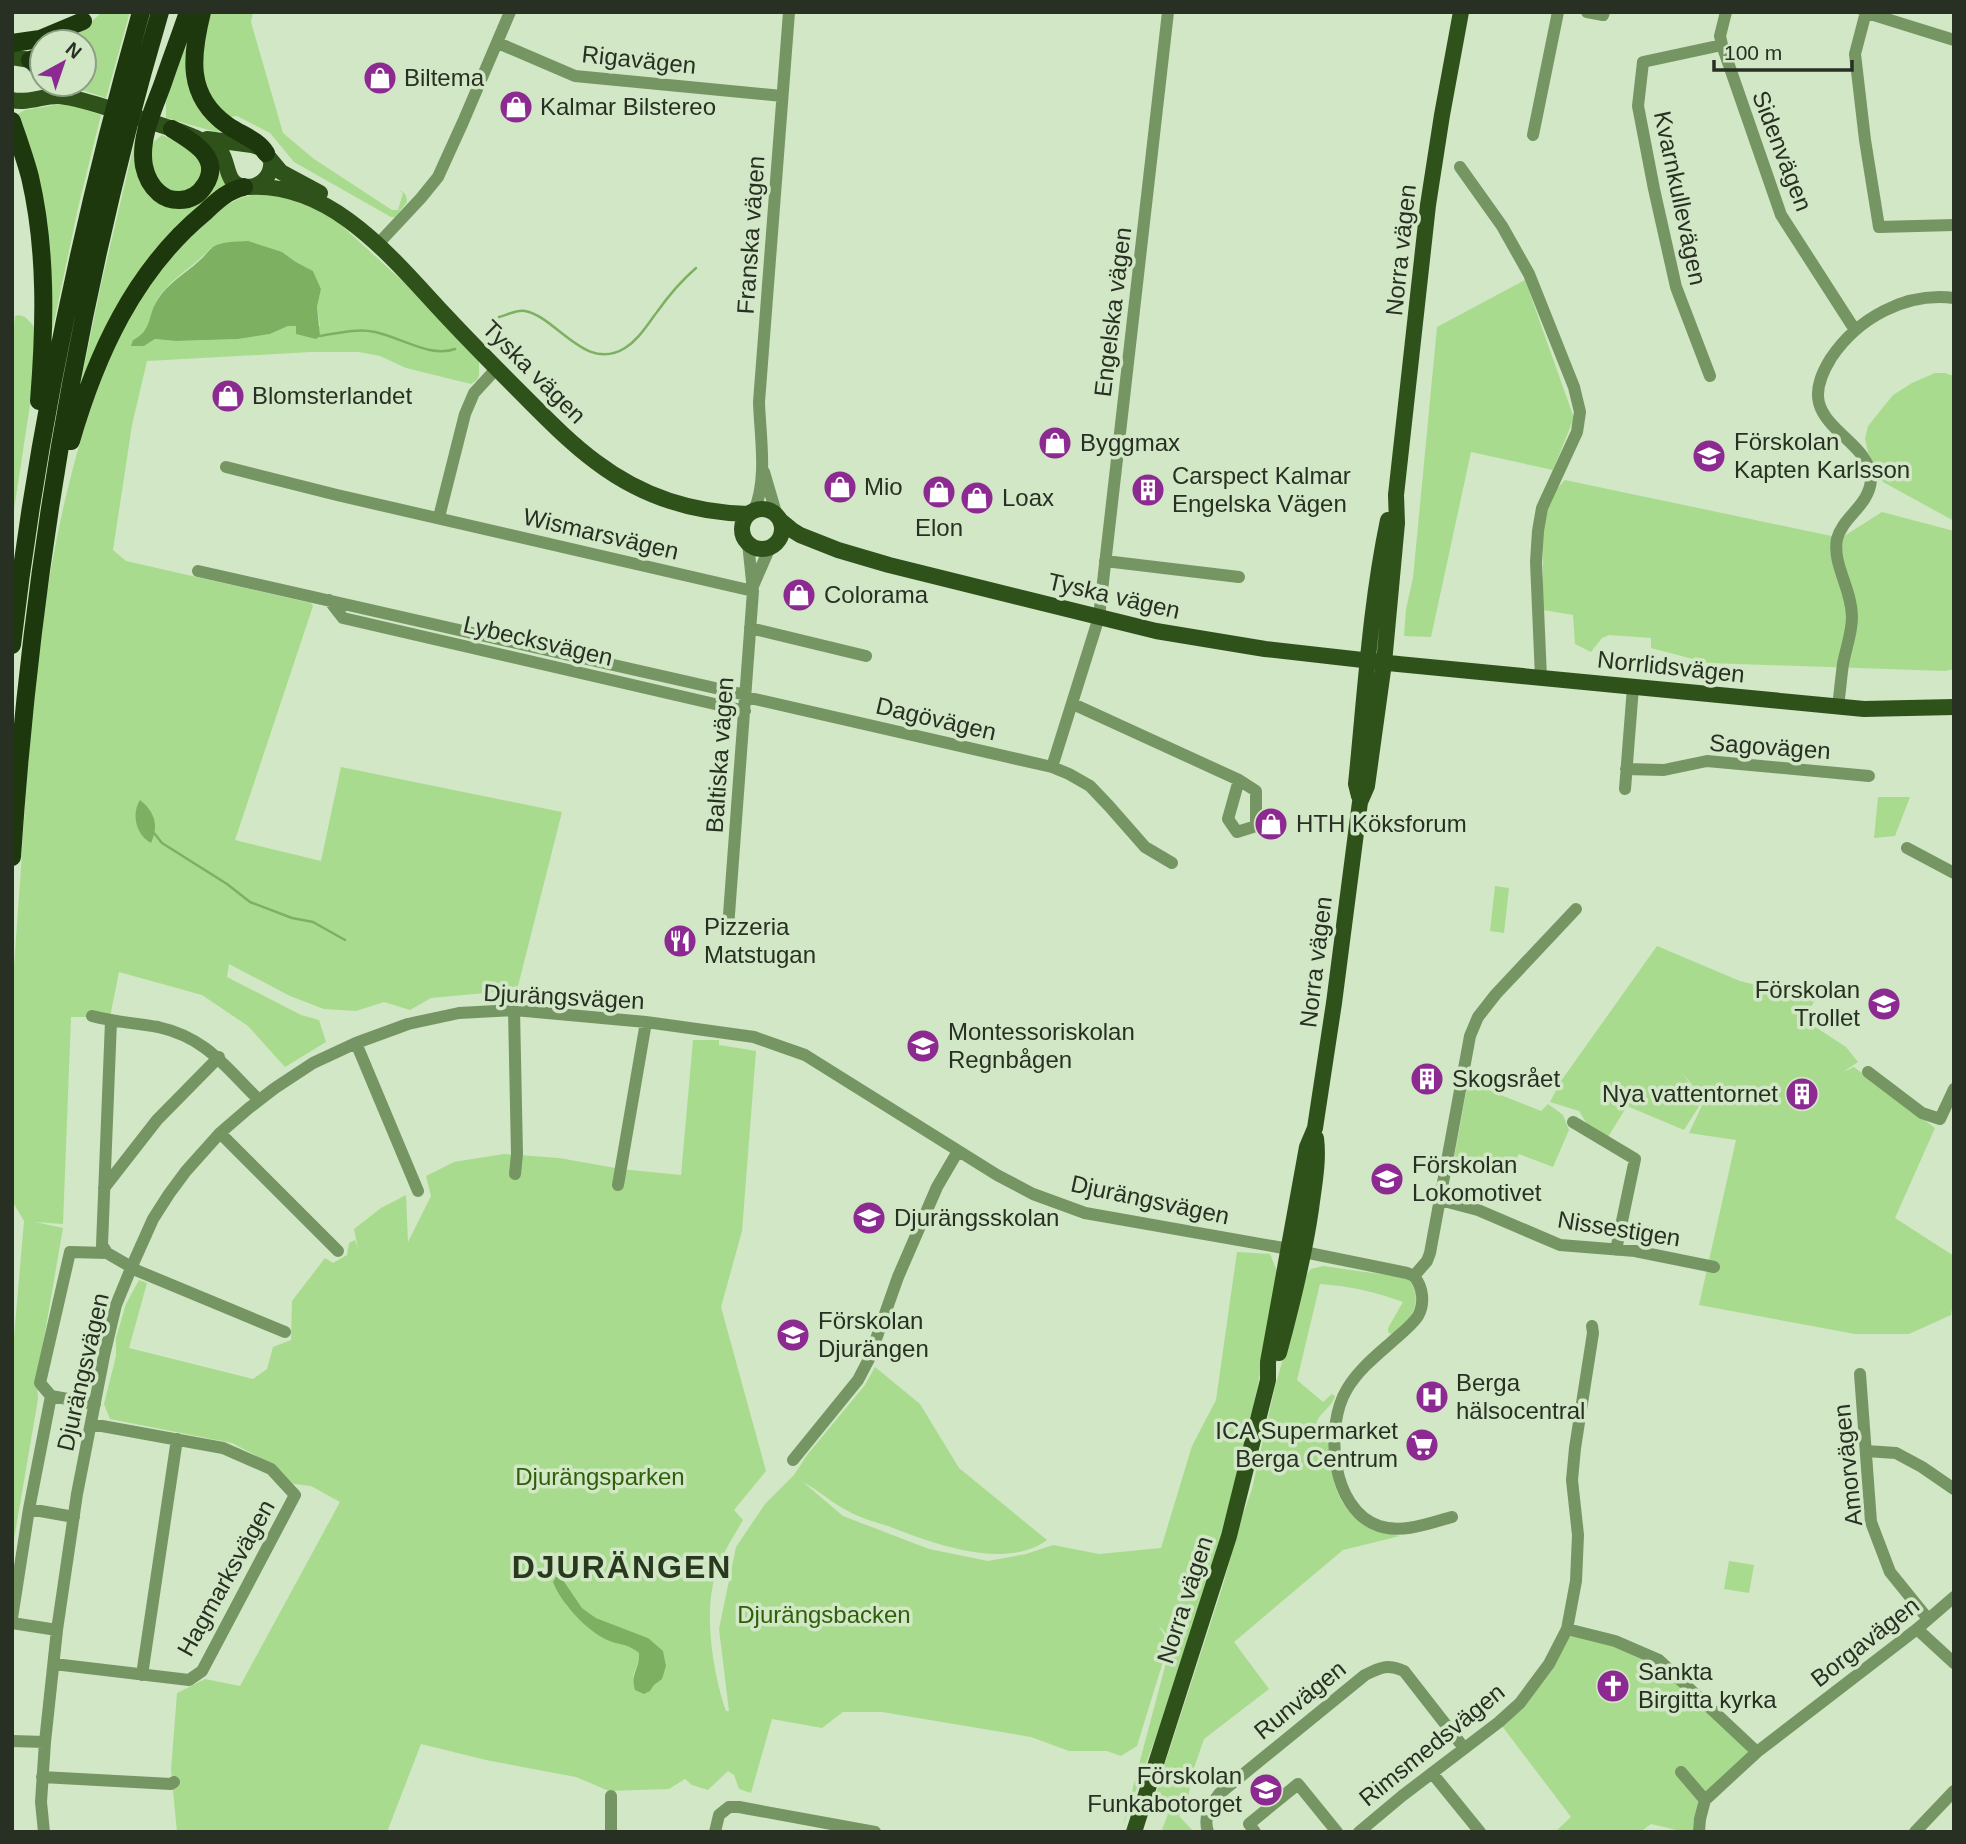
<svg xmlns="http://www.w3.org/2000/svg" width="1966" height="1844" font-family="Arial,sans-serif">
<rect width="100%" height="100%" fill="#d1e7c6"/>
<!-- green -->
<path fill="#a9db8f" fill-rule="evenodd" d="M102,12H130L106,98L82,90L73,84H84V42H70Z
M194,12L189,49L222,127L220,131L216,132L166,118V105L164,97Z
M208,12H253L251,22L283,133L314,159L392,210H398L403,193L398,189C404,192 407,195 407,202L395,217H391L294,162L270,133L237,116L230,117L208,98L199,66Z
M60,104L78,107L101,115L78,208L48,351L18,114L25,110Z
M138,128V167L187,207L213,152L228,184L197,209L77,401L100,289Z
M162,135L192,149L204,169L194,189L169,193L153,176L149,146Z
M262,193L286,194L330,215L410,288L479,361V375L477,380L471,384L406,368L380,356L359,352H311L147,361L132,425L113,550L126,561L311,603L313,606L235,840L321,861L341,767L562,812L517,990L431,998L410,1010L384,1002L356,1011L324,1009L290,996L229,964L227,977L301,1015L319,1020L326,1042L285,1067L248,1026L202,995L119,972L110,1017H71L63,1224L35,1222L63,1228L37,1379L38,1399L12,1551V1360L24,1221L12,1201C12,1134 9,1066 12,999C15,944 20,890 23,835C31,718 40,598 69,484C92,394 122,298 194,234C218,212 227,198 262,193ZM211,248L282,252L296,262L313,271L321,289L317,307L320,326L297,330L296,326H288L270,334L238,339L176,341L155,339L144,346L133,340C153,330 148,314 158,298C172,277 195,266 211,248Z
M1525,280L1574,418L1553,470L1471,452L1431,637L1404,636L1406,609L1413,578L1437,327Z
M19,315L25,317L37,329L30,405L12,523V347L15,316Z
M1935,373H1945L1954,376V521L1883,482L1868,452L1865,439L1868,426L1893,395L1912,383Z
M1565,480L1841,538L1882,512L1954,531V669L1945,671L1708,663L1651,648V638L1609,635L1602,638L1591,652L1575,644L1573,615L1543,610V526L1550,496Z
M1878,797H1910L1895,836L1874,838Z
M1495,886L1509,888L1504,933L1490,931Z
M1657,946L1740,981L1784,992L1802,995L1811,992L1818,986L1823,988L1803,1019L1846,1047L1858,1062L1843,1072L1854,1067L1935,1128L1895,1218L1954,1256V1296L1951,1315L1909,1334H1855L1699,1305L1736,1140L1689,1133L1705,1099L1681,1072L1703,1100L1684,1130L1627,1106L1608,1137L1587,1124L1579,1111L1550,1102L1561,1081Z
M693,1040H719V1045L756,1051L742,1231L721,1307L766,1471L734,1510L743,1520C733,1537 722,1554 716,1573C703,1612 713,1673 726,1711H729L719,1629L736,1547L765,1504L794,1475L807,1455L865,1385L875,1367L920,1404L959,1468L1047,1540C1005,1571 931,1543 888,1526C875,1522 860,1518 848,1511C832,1503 818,1490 803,1482L843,1516L929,1549L988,1561L1026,1554L1053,1545L1099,1554L1161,1548L1192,1446L1216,1400L1237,1252L1270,1254L1279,1276L1246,1445L1185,1659L1123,1825L1172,1640L1158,1625L1169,1642L1137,1746L1121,1756L1107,1751H1069L1031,1737L882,1712H843L822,1728L772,1719L751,1793L739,1789L734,1775L728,1771L708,1790L692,1785L685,1779L669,1789L609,1791L576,1777L486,1760L421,1744L387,1832H177L171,1770L177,1693L205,1679L240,1686L340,1502L311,1486L294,1484L272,1464L232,1443L110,1419L104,1404L116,1356V1338L126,1304L139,1280L147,1283L129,1348L253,1379L267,1369L273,1347L291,1340L292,1301L325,1258L333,1263L347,1255L349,1243L355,1240L358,1249L354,1229L381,1208L406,1195L408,1242L431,1196L426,1176L454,1162L504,1154L559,1158L621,1169L681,1175ZM561,1577L582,1608L596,1618L648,1638L654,1685L650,1691L633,1676L639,1660V1653L629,1645L607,1640L576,1616L566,1605Z
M1468,1082L1541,1111L1548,1104L1563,1115L1569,1130L1553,1167L1519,1154L1511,1166L1454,1158Z
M1323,1266L1408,1278C1425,1300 1412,1321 1391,1334L1388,1332V1328L1403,1302C1376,1292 1350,1286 1320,1284L1297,1380L1323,1402L1332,1394L1335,1396C1332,1407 1321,1412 1317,1421C1315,1427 1317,1434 1317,1440L1329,1438C1330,1491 1342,1527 1400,1536L1343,1550L1234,1642L1269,1689L1204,1739L1194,1768L1187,1802L1179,1816L1194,1832H1161L1168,1814H1161L1152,1810L1160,1779L1223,1585L1242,1517L1252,1489L1275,1387L1307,1274L1311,1269Z
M1729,1561L1754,1565L1749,1593L1724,1589Z
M1567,1629L1659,1660L1757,1752L1705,1800L1699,1832H1685L1651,1824L1640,1832H1555L1571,1817L1499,1722Z"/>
<!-- water -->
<path fill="#7db161" d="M248,241L282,252L296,262L313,271L321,289L317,307L320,336L316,339L296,334V326H288L270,334L238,339L176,341L155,339L144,346H131L133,340C153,330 147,315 158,299C169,282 185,274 199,261C207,255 210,246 220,244C229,241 239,242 248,241Z
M140,800C155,812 159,825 151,843C136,835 131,814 140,800Z
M556,1577H561L582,1608L596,1618L648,1638L663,1651L666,1666L662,1679L654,1685L650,1691L644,1694L635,1690C630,1673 640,1669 639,1653C625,1642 621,1646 607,1640C587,1631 561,1603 553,1582Z"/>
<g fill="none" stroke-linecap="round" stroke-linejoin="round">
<!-- stream -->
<path stroke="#7db161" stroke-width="2.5" d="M499,317C507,315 518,309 525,311C557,317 585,373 625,348C639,339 647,325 657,312C669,295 681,281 696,268
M320,336C338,333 357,328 375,332C400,337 430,358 455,349
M154,833L162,843L227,884L250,902L292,918L313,922L345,940"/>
<!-- minor -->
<path stroke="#759663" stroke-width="12" d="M1587,12L1603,15L1604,12
M1726,12L1720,36L1722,45L1781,215L1855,330
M1864,12L1954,40
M1866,12L1855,54L1865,140L1879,227L1954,225
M498,43L575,76L782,96
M1533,135L1558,12
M1460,167L1502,226L1529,274L1574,387L1580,412L1577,432L1542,508L1538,531L1536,562L1541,678
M378,244L421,198L438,177L463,122L510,12
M1710,376L1676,287L1654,189L1638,106L1643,62L1722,45
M226,467L337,495L753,591
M764,472L777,516
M754,511C768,479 760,436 759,402L789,12
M439,517L465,414L474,393L496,369
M1105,561L1239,577
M198,571L746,695
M753,586L770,547
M329,600L343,618L745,711
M750,628L866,656
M746,697L1052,767L1069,774L1090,786L1109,806L1145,847L1172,863
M1073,704L1239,780L1228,819L1237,832L1256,826V791L1239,780
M1838,706C1840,692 1841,678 1843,664C1846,648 1852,633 1852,617C1852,589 1832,564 1837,539C1843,516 1869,506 1871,480C1872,448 1827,433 1819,403C1815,387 1823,371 1831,358C1858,318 1905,292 1954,298
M1052,767L1099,617L1168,12
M1626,769L1664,770L1707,761L1869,776
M1625,789L1633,687
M1907,848L1954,873
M728,928L753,591L748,543
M514,1010L517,1154L515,1174
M92,1016C114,1022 136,1023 158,1027C207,1038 225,1067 259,1100
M356,1043L418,1191
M1868,1072L1922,1113L1940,1119L1954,1089
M1573,1122L1635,1159L1616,1250
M220,1133L338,1251
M618,1185L646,1022
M104,1188L157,1120L219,1057
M1440,1200L1478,1210L1560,1245L1635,1251L1714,1267
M107,1253L102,1245L111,1021
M1414,1276L1427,1261L1430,1253L1470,1036L1478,1017L1496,994L1576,909
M1414,1276C1423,1287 1425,1303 1418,1316C1412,1325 1403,1332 1395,1339C1377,1355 1359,1369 1347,1389C1324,1427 1331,1510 1379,1526C1402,1534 1430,1523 1452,1517
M1860,1374L1871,1522L1890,1572L1928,1619
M51,1396L40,1383L70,1252L107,1253L138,1271L285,1332
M1866,1451L1896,1453L1922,1467L1954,1489
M793,1460L858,1380L869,1359L898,1277L937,1187L958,1151
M29,1509L74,1517
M12,1618L29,1509L51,1396L95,1404
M12,1623L57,1630
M1567,1629L1615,1641L1659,1660L1757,1752
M1917,1629L1954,1663
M54,1664L189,1680L202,1671L295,1495L271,1469L223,1448L91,1424
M142,1675L177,1439
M12,1741L45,1742
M1681,1772L1705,1800L1700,1819L1699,1832
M1432,1773L1480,1832
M42,1777L171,1784L174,1782
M611,1796V1832
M1705,1800L1757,1752L1917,1629L1954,1597
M44,1832L41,1802L45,1742L57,1630L77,1494L104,1356L116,1305L132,1266L153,1219L169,1194L186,1171L220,1133L249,1108L275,1088L313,1063L356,1043L408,1024L459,1013L514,1010L646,1022L754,1037L805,1055L997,1175L1033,1194L1085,1213L1289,1249L1407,1273L1414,1276
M715,1832L719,1815L729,1807H739L875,1832
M1208,1832C1203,1817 1210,1806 1219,1794L1365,1675C1381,1667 1387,1664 1404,1671L1464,1748
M1255,1832L1249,1824L1298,1784L1337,1832
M1359,1832L1402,1796L1499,1722L1520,1703L1549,1664L1567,1629L1576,1581L1578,1535L1572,1480L1575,1448L1593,1333L1592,1326
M1915,1832L1954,1791"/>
<!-- major -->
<path stroke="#2f521a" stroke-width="16" d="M12,57L30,60L42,73
M12,100C28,104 44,95 60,96C85,99 109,109 133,116C153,123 175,129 194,137C204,142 216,145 222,154C229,166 226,185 245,187C261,188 273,175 271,160
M207,139L252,145L261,148L281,172L320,193
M250,187C335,183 395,262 447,317C475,347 504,376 533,405C553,425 573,445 596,462C641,496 693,513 749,514
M742 529a20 20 0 1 1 40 0a20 20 0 1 1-40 0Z
M781,521L792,530L800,535L838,550L889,565L1156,631L1265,649L1398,664L1864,709L1954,707
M1359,796L1356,784C1365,696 1370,606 1388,520
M1279,1353C1292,1305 1304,1257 1311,1209C1314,1185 1319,1161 1316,1138
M1134,1832L1229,1536L1268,1380V1362L1307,1147L1315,1128L1334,1003L1360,802L1367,786L1384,663L1397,523L1396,495L1428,205L1442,115L1461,12"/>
<!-- highway -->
<path stroke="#1e380e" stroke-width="18" d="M202,12C191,56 186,96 227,125C241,135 257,139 266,153
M12,43L40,39L83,21
M30,60L42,56
M12,121C18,139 25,158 30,177C47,250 45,326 39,401
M172,129C191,141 223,157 205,185C199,195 190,200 179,200C170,200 165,198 159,193C151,186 146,176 144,166C139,138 154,108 163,83C171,59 180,36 188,12
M71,441C96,355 134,271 204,213C216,202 228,190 244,187
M12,645C37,431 82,220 141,12
M12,857C31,571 79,287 160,12"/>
</g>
<!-- icons -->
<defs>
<symbol id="shop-disc" viewBox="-11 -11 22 22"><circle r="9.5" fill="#8c2a92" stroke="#d1e7c6"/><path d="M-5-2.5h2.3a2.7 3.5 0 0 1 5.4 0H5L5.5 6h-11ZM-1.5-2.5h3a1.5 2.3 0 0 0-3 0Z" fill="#fff"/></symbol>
<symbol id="school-disc" viewBox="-11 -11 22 22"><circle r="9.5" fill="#8c2a92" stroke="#d1e7c6"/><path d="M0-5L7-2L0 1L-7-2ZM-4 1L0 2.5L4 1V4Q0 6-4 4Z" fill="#fff"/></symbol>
<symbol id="building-disc" viewBox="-11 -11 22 22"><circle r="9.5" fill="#8c2a92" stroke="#d1e7c6"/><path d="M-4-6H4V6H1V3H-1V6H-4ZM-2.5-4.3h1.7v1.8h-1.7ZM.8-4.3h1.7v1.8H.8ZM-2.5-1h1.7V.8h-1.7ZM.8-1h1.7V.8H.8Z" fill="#fff"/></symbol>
<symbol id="restaurant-disc" viewBox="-11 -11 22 22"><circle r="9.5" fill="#8c2a92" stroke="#d1e7c6"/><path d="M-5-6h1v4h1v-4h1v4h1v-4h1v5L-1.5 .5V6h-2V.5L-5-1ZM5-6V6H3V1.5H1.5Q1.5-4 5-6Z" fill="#fff"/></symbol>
<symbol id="hospital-disc" viewBox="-11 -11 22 22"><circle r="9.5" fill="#8c2a92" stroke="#d1e7c6"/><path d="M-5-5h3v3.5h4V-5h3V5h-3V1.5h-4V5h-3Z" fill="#fff"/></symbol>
<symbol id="supermarket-disc" viewBox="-11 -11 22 22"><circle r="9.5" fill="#8c2a92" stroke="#d1e7c6"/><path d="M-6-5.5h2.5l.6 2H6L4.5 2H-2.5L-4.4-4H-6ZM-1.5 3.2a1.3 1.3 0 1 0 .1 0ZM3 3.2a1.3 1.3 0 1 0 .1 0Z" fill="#fff"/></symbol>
<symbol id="church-disc" viewBox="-11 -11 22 22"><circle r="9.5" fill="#8c2a92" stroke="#d1e7c6"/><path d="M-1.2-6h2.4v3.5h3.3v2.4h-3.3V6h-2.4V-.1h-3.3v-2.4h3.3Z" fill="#fff"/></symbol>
</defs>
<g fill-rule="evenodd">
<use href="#shop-disc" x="361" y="59" width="38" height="38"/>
<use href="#shop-disc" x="497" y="88" width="38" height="38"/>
<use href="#shop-disc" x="209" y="377" width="38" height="38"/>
<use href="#shop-disc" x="1036" y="424" width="38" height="38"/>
<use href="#school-disc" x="1690" y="437" width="38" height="38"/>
<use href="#shop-disc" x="821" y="468" width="38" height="38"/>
<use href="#building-disc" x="1129" y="471" width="38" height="38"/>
<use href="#shop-disc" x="920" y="473" width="38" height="38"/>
<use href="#shop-disc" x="958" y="479" width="38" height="38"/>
<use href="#shop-disc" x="780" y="576" width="38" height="38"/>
<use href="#shop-disc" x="1252" y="805" width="38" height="38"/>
<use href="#restaurant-disc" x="661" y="922" width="38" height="38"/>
<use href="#school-disc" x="1865" y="985" width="38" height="38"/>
<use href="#school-disc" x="904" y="1027" width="38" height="38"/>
<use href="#building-disc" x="1408" y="1060" width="38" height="38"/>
<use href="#building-disc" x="1783" y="1075" width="38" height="38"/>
<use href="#school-disc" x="1368" y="1160" width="38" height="38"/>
<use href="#school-disc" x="850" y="1199" width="38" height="38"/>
<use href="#school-disc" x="774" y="1316" width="38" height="38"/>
<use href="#hospital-disc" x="1413" y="1378" width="38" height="38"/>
<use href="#supermarket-disc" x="1403" y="1426" width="38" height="38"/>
<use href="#church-disc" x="1594" y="1667" width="38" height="38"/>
<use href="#school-disc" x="1247" y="1771" width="38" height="38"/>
</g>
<g text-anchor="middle" stroke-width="7" stroke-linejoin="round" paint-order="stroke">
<!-- street labels -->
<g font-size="24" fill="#283023" stroke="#d1e7c6">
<text transform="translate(639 60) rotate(6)" y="8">Rigavägen</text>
<text transform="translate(1782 151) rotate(69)" y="8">Sidenvägen</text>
<text transform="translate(1680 198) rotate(78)" y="8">Kvarnkullevägen</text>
<text transform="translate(751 235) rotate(-86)" y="8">Franska vägen</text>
<text transform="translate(1401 250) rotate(-84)" y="8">Norra vägen</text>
<text transform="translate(1113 312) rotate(-83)" y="8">Engelska vägen</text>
<text transform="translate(534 372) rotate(45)" y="8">Tyska vägen</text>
<text transform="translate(601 534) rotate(13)" y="8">Wismarsvägen</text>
<text transform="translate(1114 596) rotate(13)" y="8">Tyska vägen</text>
<text transform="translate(538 641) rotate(13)" y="8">Lybecksvägen</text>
<text transform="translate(1671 667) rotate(6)" y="8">Norrlidsvägen</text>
<text transform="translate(936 719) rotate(13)" y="8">Dagövägen</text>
<text transform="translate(1770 747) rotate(4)" y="8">Sagovägen</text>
<text transform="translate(720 755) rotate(-86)" y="8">Baltiska vägen</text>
<text transform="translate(1316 962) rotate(-83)" y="8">Norra vägen</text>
<text transform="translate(564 997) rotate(3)" y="8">Djurängsvägen</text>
<text transform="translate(1150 1200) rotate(12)" y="8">Djurängsvägen</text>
<text transform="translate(1619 1229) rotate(9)" y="8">Nissestigen</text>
<text transform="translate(83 1372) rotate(-77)" y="8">Djurängsvägen</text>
<text transform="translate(1848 1465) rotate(-96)" y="8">Amorvägen</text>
<text transform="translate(226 1578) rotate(-61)" y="8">Hagmarksvägen</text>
<text transform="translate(1185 1600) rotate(-72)" y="8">Norra vägen</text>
<text transform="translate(1865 1642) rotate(-38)" y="8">Borgavägen</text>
<text transform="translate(1300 1700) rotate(-39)" y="8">Runvägen</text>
<text transform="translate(1432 1745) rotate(-39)" y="8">Rimsmedsvägen</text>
</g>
<!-- poi labels -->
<g font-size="24" fill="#283023" stroke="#d1e7c6" text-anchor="start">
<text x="404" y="86">Biltema</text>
<text x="540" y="115">Kalmar Bilstereo</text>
<text x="252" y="404">Blomsterlandet</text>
<text x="1734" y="450">Förskolan<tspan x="1734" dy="28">Kapten Karlsson</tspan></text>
<text x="1080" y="451">Byggmax</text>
<text x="1172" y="484">Carspect Kalmar<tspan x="1172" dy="28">Engelska Vägen</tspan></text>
<text x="864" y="495">Mio</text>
<text x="1002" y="506">Loax</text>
<text x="939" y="536" text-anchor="middle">Elon</text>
<text x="824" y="603">Colorama</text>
<text x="1296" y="832">HTH Köksforum</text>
<text x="704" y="935">Pizzeria<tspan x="704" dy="28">Matstugan</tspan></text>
<text x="1860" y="998" text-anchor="end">Förskolan<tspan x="1860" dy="28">Trollet</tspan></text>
<text x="948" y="1040">Montessoriskolan<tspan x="948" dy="28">Regnbågen</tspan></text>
<text x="1452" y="1087">Skogsrået</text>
<text x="1778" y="1102" text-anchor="end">Nya vattentornet</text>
<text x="1412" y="1173">Förskolan<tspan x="1412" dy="28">Lokomotivet</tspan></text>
<text x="894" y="1226">Djurängsskolan</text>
<text x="818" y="1329">Förskolan<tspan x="818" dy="28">Djurängen</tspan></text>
<text x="1456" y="1391">Berga<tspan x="1456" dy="28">hälsocentral</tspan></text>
<text x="1398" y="1439" text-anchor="end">ICA Supermarket<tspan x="1398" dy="28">Berga Centrum</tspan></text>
<text x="1638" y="1680">Sankta<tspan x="1638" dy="28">Birgitta kyrka</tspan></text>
<text x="1242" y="1784" text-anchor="end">Förskolan<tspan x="1242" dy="28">Funkabotorget</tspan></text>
</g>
<!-- park labels -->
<g font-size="24" fill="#305f09" stroke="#d1e7c6">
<text x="600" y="1485">Djurängsparken</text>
<text x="824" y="1623">Djurängsbacken</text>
</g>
<!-- district labels -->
<g font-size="32" font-weight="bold" letter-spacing="2" fill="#28391e" stroke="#d1e7c6">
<text x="622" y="1578">DJURÄNGEN</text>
</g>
</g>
<!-- border -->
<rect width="1966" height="1844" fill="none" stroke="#283023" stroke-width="28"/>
<!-- north arrow -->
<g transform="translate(63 63) rotate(40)"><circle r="33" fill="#d1e7c6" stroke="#8d9e85" stroke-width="2"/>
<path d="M0-5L12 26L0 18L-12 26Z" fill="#8c2a92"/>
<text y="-10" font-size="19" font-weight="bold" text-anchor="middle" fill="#283023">N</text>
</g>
<!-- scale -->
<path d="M1714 60v10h138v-10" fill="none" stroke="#283023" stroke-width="3.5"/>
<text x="1724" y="60" font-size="21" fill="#283023" stroke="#d1e7c6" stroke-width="5" paint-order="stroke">100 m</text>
</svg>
